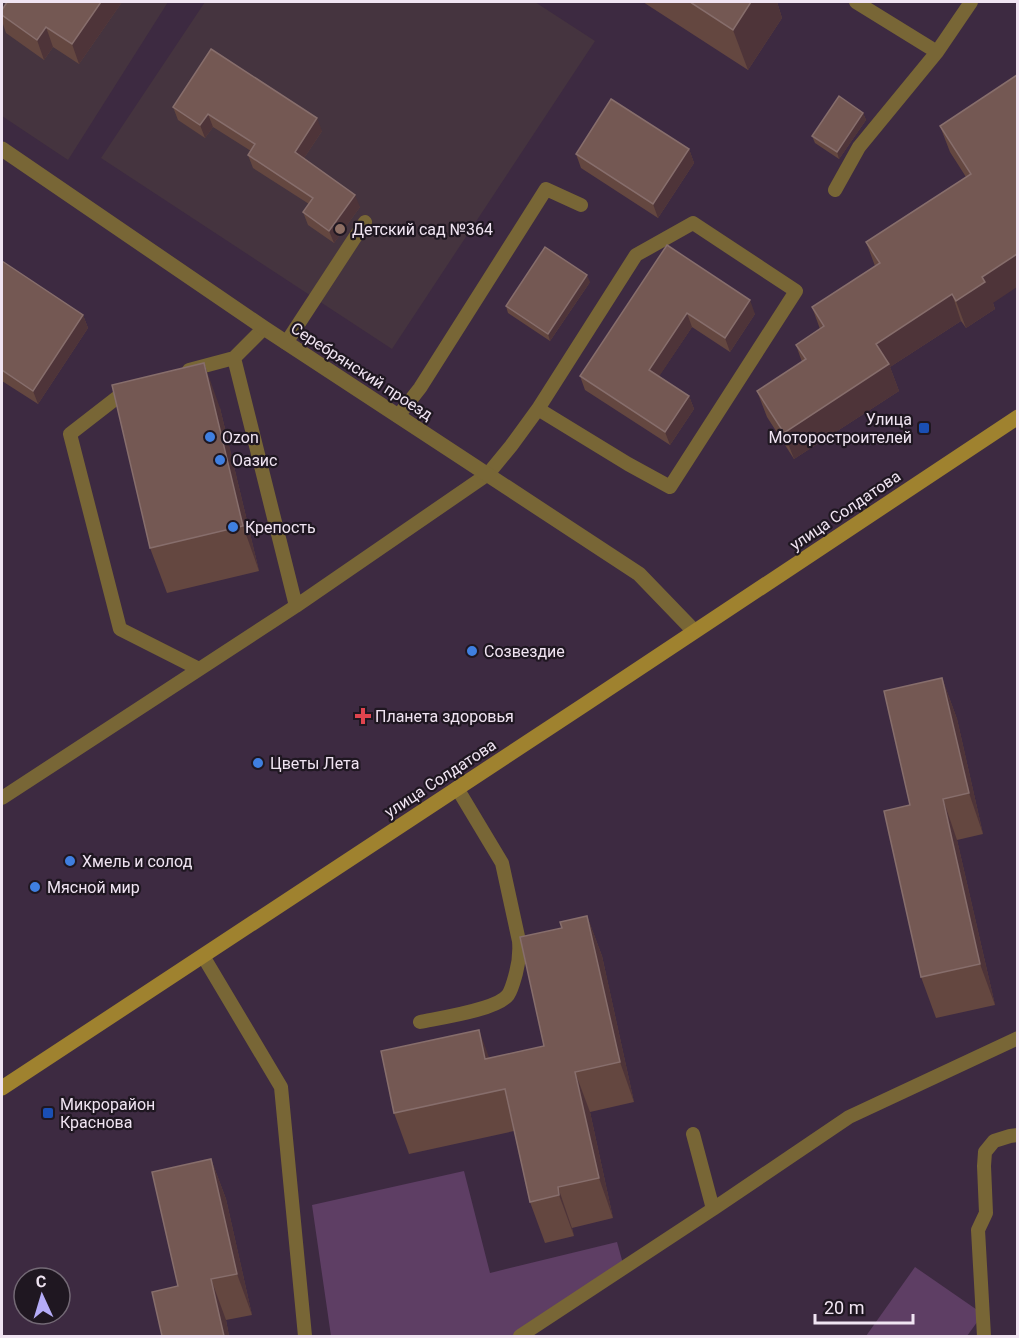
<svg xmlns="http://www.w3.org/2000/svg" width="1019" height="1338" font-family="Roboto,sans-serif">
<rect width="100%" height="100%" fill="#3d2a41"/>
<!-- education -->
<path fill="#45343f" d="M2,2H168L68,160L2,116Z
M205,2H535L595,41L392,349L101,158Z"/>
<!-- green -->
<path fill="#5e3e64" d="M464,1171L490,1273L617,1242L625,1271L523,1336H331L312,1205Z
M915,1267L983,1314L967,1336H866Z"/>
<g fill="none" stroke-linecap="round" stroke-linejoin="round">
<!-- lane -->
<path stroke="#786636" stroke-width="14" d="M856,2L937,52
M835,190L859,147L937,52L971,2
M264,328L234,358L296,606
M286,343L365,222
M189,370L234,358
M128,389L70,434L120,629L199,669
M398,416L420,388L546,189L581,205
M2,798L296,606L488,474L511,446L538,409L628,464L670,487L796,291L693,223L636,255L538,409
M203,956L281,1087L305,1336
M420,1022C439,1018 497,1010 508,995C512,989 514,980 516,973C519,962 520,953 519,941L502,863L457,788
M713,1209L849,1117L1018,1038
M520,1336L713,1209L693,1134
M984,1336L978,1230L986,1213L984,1166L985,1152L994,1141L1010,1136L1018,1135"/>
<!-- street -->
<path stroke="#786636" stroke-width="15" d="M2,149L264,328L639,574L694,631"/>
<!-- secondary -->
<path stroke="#9f822f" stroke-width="15" d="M2,1088L584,705L1018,417"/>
</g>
<!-- wall -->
<path fill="#644740" d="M122,2L79,64L53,47L44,60L6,33L2,21V10Z
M643,2H777L782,18L748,70Z
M1017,75L993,303L995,309L966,328L961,321L890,367L899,391L794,459L767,417L757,391L802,362L796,345L820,329L812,307L875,266L866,242L966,177L950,152L940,126Z
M173,107L322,131L304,158L360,207L334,243L308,225L303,212L309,204L253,168L248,155L251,151L213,127L205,138L178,120Z
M863,113L866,120L839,159L815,143L812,136Z
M689,149L694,163L658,218L581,168L576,154Z
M667,245L755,314L730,352L692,327L659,376L689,396L694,409L670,445L585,390L580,376Z
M2,261L83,315L88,328L38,404L2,381Z
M590,282L550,341L508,313L506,306Z
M220,408L259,571L167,593L150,548Z
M942,678L957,719L983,834L957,840L995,1005L936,1018L921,977Z
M587,916L602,956L634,1102L590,1112L613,1218L572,1228L574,1236L545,1243L530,1202L514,1131L409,1154L394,1113L489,1058L544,1046L562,928Z
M211,1159L226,1199L252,1315L226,1320L229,1336H162L178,1286Z"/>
<!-- shaded-wall -->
<path fill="#4e3439" d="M101,2H122L79,64L72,44Z
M751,2H777L782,18L748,70L733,30Z
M46,27L53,47L44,60L37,40Z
M863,113L866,120L839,159L837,152Z
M208,114L213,127L205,138L200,125Z
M317,118L322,131L300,164L295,152Z
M689,149L694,163L658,218L653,204Z
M355,195L360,207L334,243L329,231Z
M1017,254V287L993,303L995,309L966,328L956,301L982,277Z
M587,275L590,282L550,341L548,334Z
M952,294L961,321L890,367L899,391L794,459L784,433L876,344Z
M750,300L755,314L730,352L725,338Z
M687,313L692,327L654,384L649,370Z
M83,315L88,328L38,404L33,391Z
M204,363L220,408L259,571L243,526Z
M689,396L694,409L670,445L665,432Z
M942,678L957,719L983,834L969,793Z
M943,799L957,840L995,1005L980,964Z
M587,916L602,956L634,1102L620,1062Z
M479,1030L494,1071L485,1059Z
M575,1072L590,1112L613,1218L599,1178Z
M211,1159L226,1199L252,1315L237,1274Z
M558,1187L572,1228L574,1236L559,1195Z
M211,1279L226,1320L229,1336H224Z"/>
<!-- building -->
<path fill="#745853" stroke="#876e6c" stroke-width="1.5" d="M7,2H101L72,44L46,27L37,40L2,15V10Z
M690,2H751L733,30Z
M211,49L317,118L295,152L355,195L329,231L303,212L313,198L248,155L255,144L208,114L200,125L173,107Z
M1017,75V254L982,277L985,282L956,301L952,294L876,344L889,364L784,433L757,391L806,359L796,345L824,326L812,307L880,263L866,242L971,174L940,126Z
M839,96L863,113L837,152L812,136Z
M611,99L689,149L653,204L576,154Z
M667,245L750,300L725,338L687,313L649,370L689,396L665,432L580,376Z
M545,247L587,275L548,334L506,306Z
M2,261L83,315L33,391L2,370Z
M204,363L243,526L150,548L112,385Z
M942,678L969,793L943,799L980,964L921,977L884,811L910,805L884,691Z
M587,916L620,1062L575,1072L599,1178L558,1187L559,1195L530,1202L505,1089L394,1113L381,1051L479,1030L485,1059L544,1046L520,937L562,928L560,922Z
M211,1159L237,1274L211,1279L224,1336H162L152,1292L178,1286L152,1172Z"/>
<!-- markers -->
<circle fill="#8d6e63" stroke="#1f1721" stroke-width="2" cx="340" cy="229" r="6"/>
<g fill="#1a4fb4" stroke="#1f1721" stroke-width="2">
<rect x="918" y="422" width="12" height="12" rx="3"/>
<rect x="42" y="1107" width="12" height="12" rx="3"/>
</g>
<g fill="#3f7fe0" stroke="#1f1721" stroke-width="2">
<circle cx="210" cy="437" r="6"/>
<circle cx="220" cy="460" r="6"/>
<circle cx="233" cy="527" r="6"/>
<circle cx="472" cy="651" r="6"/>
<circle cx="258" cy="763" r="6"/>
<circle cx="70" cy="861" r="6"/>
<circle cx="35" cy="887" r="6"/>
</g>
<path fill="#e0444e" stroke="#1f1721" stroke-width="2" d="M360 707h6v6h6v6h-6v6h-6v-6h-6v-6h6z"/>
<g text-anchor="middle" stroke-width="4.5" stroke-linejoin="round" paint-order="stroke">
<!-- poi labels -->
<g font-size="16" fill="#f0e4f2" stroke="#1f1721" text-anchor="start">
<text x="352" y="235">Детский сад №364</text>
<text x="912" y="425" text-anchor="end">Улица<tspan x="912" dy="18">Моторостроителей</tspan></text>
<text x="222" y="443">Ozon</text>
<text x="232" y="466">Оазис</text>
<text x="245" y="533">Крепость</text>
<text x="484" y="657">Созвездие</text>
<text x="375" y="722">Планета здоровья</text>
<text x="270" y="769">Цветы Лета</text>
<text x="82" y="867">Хмель и солод</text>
<text x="47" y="893">Мясной мир</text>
<text x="60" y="1110">Микрорайон<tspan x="60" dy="18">Краснова</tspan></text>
</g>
<!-- street labels -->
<g font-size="16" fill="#f0e4f2" stroke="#1f1721">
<text transform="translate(362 371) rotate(33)" y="6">Серебрянский проезд</text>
<text transform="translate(845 510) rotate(-34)" y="6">улица Солдатова</text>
<text transform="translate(440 778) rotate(-33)" y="6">улица Солдатова</text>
</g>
</g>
<!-- border -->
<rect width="1019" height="1338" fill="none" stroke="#f0e4f2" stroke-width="6"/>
<!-- north arrow -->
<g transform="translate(42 1296) rotate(356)"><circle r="28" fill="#1f1721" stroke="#736975" stroke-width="1.5"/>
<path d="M0-4.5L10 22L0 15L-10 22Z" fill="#b5acf8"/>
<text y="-9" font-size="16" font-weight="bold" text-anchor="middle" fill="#f0e4f2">С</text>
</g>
<!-- scale -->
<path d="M815 1314v9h98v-9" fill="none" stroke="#f0e4f2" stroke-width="3"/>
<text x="824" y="1314" font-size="18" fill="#f0e4f2" stroke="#1f1721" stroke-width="4.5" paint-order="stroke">20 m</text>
</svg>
